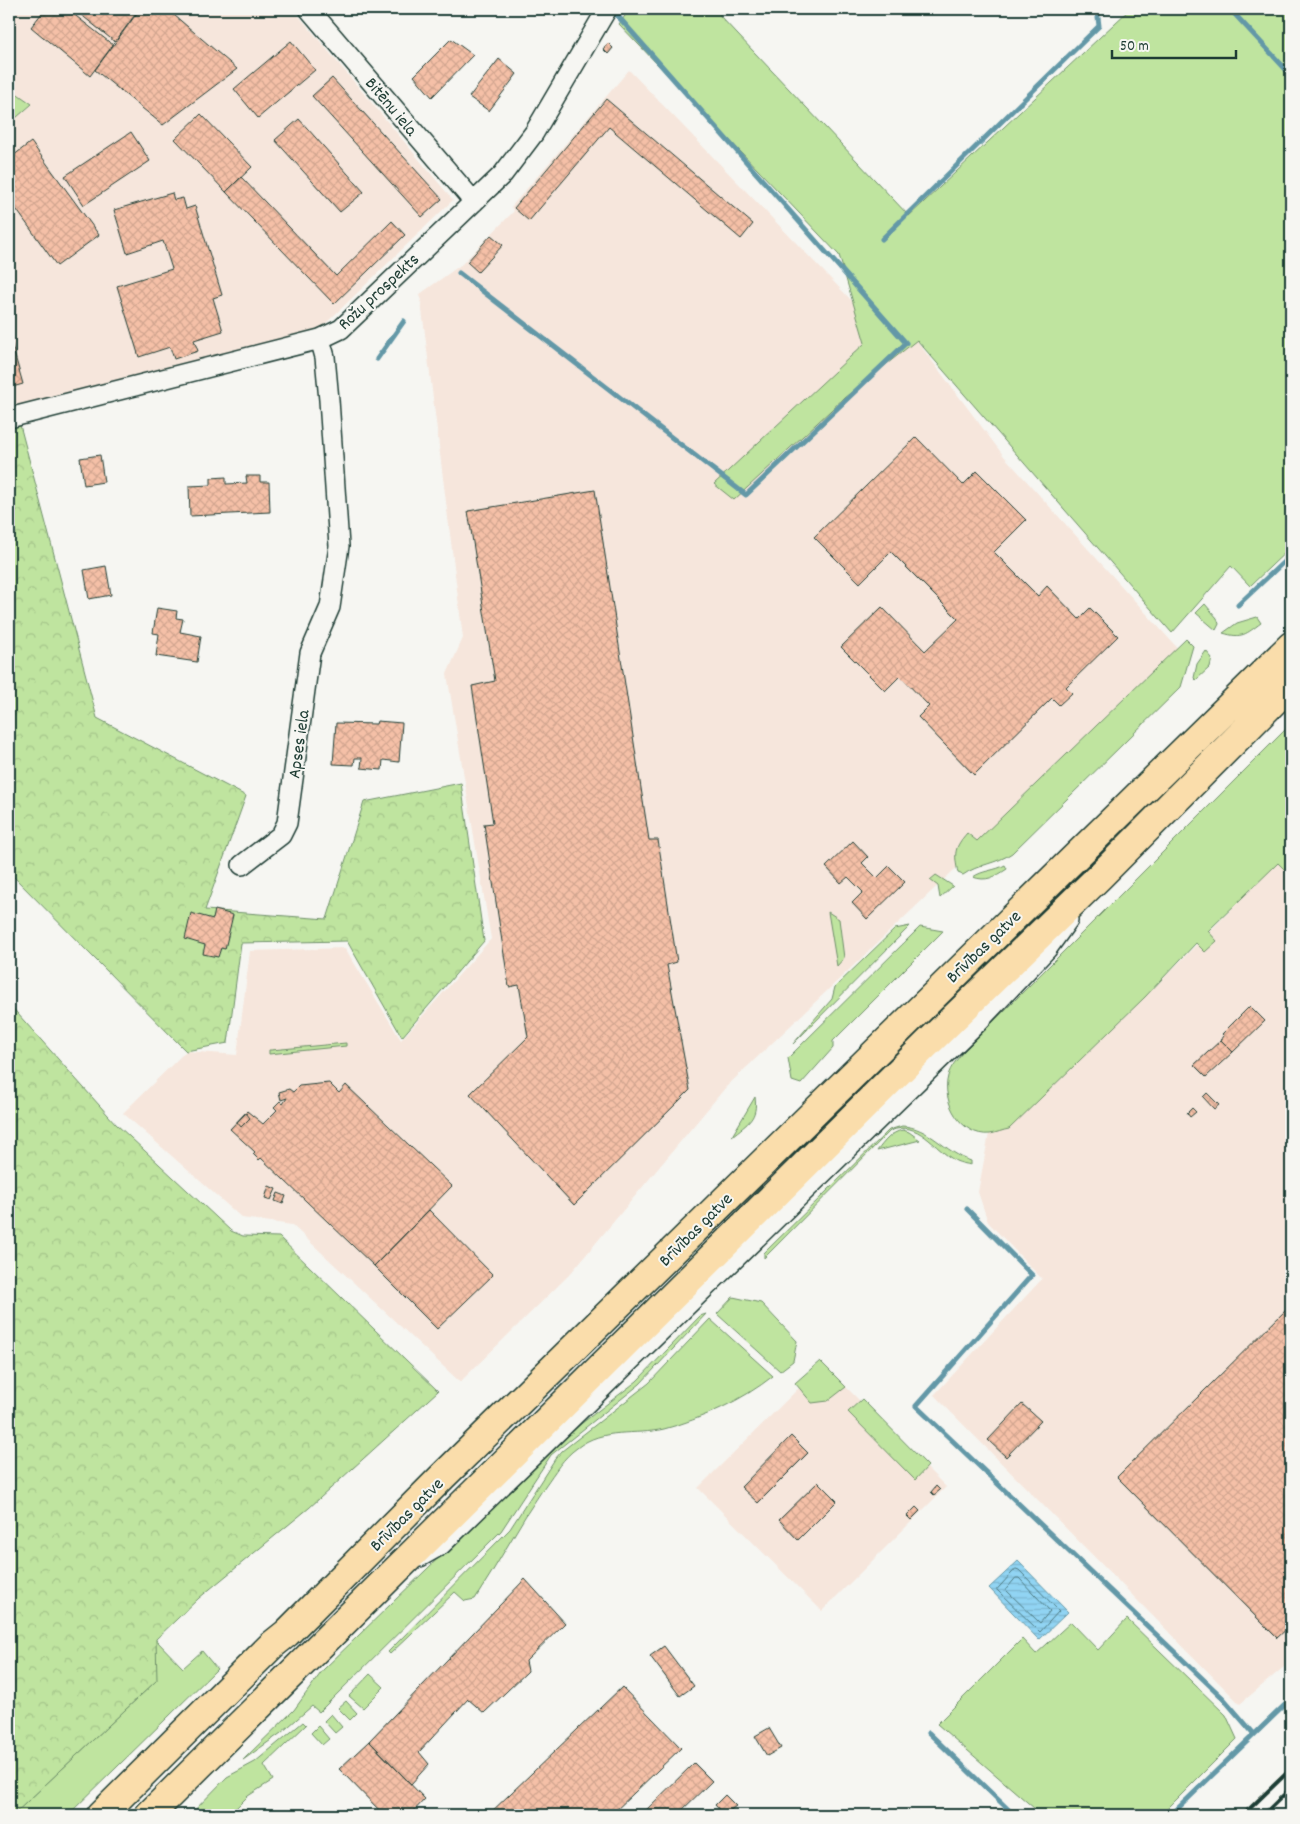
<svg xmlns="http://www.w3.org/2000/svg" width="1300" height="1824" font-family="Dekko,sans-serif">
<defs>
<pattern id="forest-crowns" width="20" height="18" patternUnits="userSpaceOnUse" patternTransform="scale(1.25)"><rect width="20" height="18" fill="#bfe49f"/><path d="M2 6a3 3 0 1 1 6 0M12 15a3 3 0 1 1 6 0" fill="none" stroke="#a4c48a"/></pattern>
<pattern id="water-rules" width="6" height="5" patternUnits="userSpaceOnUse" patternTransform="scale(1.25)"><rect width="6" height="5" fill="#91d4f3"/><path d="M0 2.5h6" fill="none" stroke="#7db7d1"/></pattern>
<pattern id="building-cross-hatch" width="8" height="8" patternUnits="userSpaceOnUse" patternTransform="scale(1.25)"><rect width="8" height="8" fill="#f5c0a7"/><path d="M0 0l8 8M0 8l8-8" fill="none" stroke="#d2a690"/></pattern>
</defs>
<rect width="100%" height="100%" fill="#f6f6f2"/>
<filter id="ink" filterUnits="userSpaceOnUse"><feTurbulence type="fractalNoise" baseFrequency=".02" numOctaves="2"/><feDisplacementMap in="SourceGraphic" scale="10" xChannelSelector="R" yChannelSelector="G"/><feConvolveMatrix kernelMatrix="1 2 1 2 8 2 1 2 1" color-interpolation-filters="sRGB"/></filter>
<g filter="url(#ink)">
<!-- built -->
<path fill="#f6e6dc" d="M9,9H293L453,200L318,331L9,409V124L32,104L9,88Z
M629,70L856,305L914,337L1003,455L1182,653L726,1087L570,1274L460,1382L292,1225L242,1218L123,1113L186,1051L237,1055L250,951L345,948L401,1040L491,939L447,674L463,638L420,294L462,264L514,211L511,207Z
M1278,862L1291,876V1661L1240,1704L934,1395L1042,1279L988,1222L978,1192L989,1134L1009,1128L1145,997Z
M823,1364L946,1487L822,1611L698,1488Z"/>
<!-- green -->
<path fill="#bfe49f" stroke="#6f906a" d="M630,9H720V16L909,216L1130,9H1291V547L1250,586L1231,566L1172,633L917,340L844,398L734,500L714,484L865,343L839,255L619,24Z
M9,88L32,104L9,124Z
M1205,604L1217,618L1219,624L1216,630L1196,613Z
M1257,617L1261,623C1246,634 1242,639 1223,633L1237,623Z
M1186,639L1193,646L1181,687L1012,853C997,864 978,864 963,875L958,873C954,853 954,848 967,833L977,841Z
M1206,651L1212,658L1210,667L1196,680L1194,678L1197,664Z
M1291,724V876L1278,863L1208,931L1217,941L1205,952L1196,943L1145,997L1009,1129C1003,1130 996,1133 990,1134C961,1137 941,1101 948,1076C950,1067 957,1060 962,1053Z
M1005,865L1007,869C995,877 986,882 973,877C983,870 995,871 1005,865Z
M936,875L953,886L940,898L938,886L930,880Z
M828,912L839,919L844,958L837,966Z
M910,926L793,1044L832,999L835,987L895,929Z
M920,927L943,931L833,1041V1048L801,1084L792,1081L788,1058Z
M346,1043V1046L269,1054V1050H271Z
M755,1097C758,1119 748,1123 732,1136Z
M902,1126C930,1127 944,1152 971,1161V1165C967,1164 960,1163 956,1161C933,1149 919,1119 890,1131L764,1258V1253L889,1130Z
M903,1130L909,1132L920,1140L877,1151C884,1142 891,1132 903,1130Z
M733,1297L761,1303L797,1341L793,1361L780,1371L717,1314Z
M706,1314L640,1384L551,1455L501,1531L319,1712L312,1706L281,1733L243,1760L294,1710L323,1670L529,1470L582,1423L637,1381L700,1316Z
M710,1319L773,1376C743,1400 702,1419 664,1429C635,1436 603,1427 577,1448C563,1458 555,1472 545,1486C520,1522 500,1561 475,1599L465,1601L455,1592L390,1654L388,1652L510,1529L555,1459L562,1451L649,1383Z
M820,1361L846,1387L828,1401L812,1403L795,1383Z
M862,1399L928,1466L915,1480L848,1412Z
M1127,1619L1226,1715L1237,1739L1161,1815H1042L937,1724L1022,1639L1036,1654L1071,1622L1098,1650Z
M155,1639L183,1668L202,1651L217,1669L68,1815H13L156,1681Z
M370,1674L384,1687L363,1708L349,1696Z
M346,1701L357,1713L350,1720L338,1708Z
M331,1714L342,1727L335,1733L324,1721Z
M303,1722L306,1725L264,1765L273,1780L248,1796L229,1815H190L227,1777L255,1762Z
M318,1726L329,1739L322,1745L311,1733Z"/>
<!-- forest -->
<path fill="url(#forest-crowns)" stroke="#6f906a" d="M20,425L97,718L246,796L205,910L327,919L364,802L461,783L484,941L402,1037L347,941L241,943L228,1043L186,1051L9,872V428Z
M9,1004L116,1124L231,1231L243,1236L279,1237L438,1391L309,1508L199,1598L156,1639L157,1680L13,1815H9Z"/>
<!-- water -->
<path fill="url(#water-rules)" stroke="#6398a7" d="M1018,1561L1068,1612L1039,1640L989,1588Z"/>
<g fill="none" stroke-linecap="round" stroke-linejoin="round">
<!-- shore -->
<path stroke="#4d7980" stroke-width="1" d="M1016,1569L1019,1570L1059,1611L1040,1632L997,1590Z
M1016,1578H1019L1050,1611L1040,1623L1006,1590Z"/>
<!-- stream -->
<path stroke="#6398a7" stroke-width="5" d="M1230,9L1291,75
M882,239L1099,26L1097,9
M459,273L746,495L906,343L616,14
M377,359L404,321
M1238,605L1291,555
M967,1209L1032,1275L916,1406L1223,1698L1254,1734
M929,1733L1014,1815
M1171,1815L1291,1699"/>
</g>
<!-- building -->
<path fill="url(#building-cross-hatch)" stroke="#1f3d34" d="M45,9H67L113,45L90,76L31,27Z
M74,9H133L137,12L115,42Z
M140,9H167L237,69L163,125L95,70Z
M451,39L473,55L432,97L414,76Z
M291,41L315,70L258,118L234,89Z
M608,43L613,48L608,54L603,49Z
M499,59L517,74L489,111L469,97Z
M332,78L442,199L422,217L312,96Z
M606,99L753,224L741,239L609,127L529,221L514,208Z
M201,114L252,167L226,192L175,139Z
M299,119L364,192L340,212L275,140Z
M131,132L150,161L84,205L65,176Z
M31,142L99,235L57,266L9,199V159Z
M241,177L336,276L392,221L405,235L334,304L226,192Z
M172,193L174,200L183,198L186,209L195,206L222,295L213,298L223,331L194,340L198,351L174,359L170,347L139,357L117,286L172,269L163,241L127,253L114,210Z
M491,235L503,245L478,272L467,262Z
M11,342L23,384L9,388V343Z
M916,437L963,485L977,471L1026,520L994,552L1038,596L1047,586L1079,619L1090,608L1118,636L1066,687L1072,693L1059,705L1052,698L974,775L918,717L929,706L900,676L885,691L841,647L882,607L925,651L958,619L891,552L860,583L814,537Z
M100,455L104,482L84,485L80,458Z
M246,476H260V482H269L270,512L190,516L189,486L211,485V478L226,477V484L247,483Z
M595,490L649,840H658L677,962L667,965L690,1090L574,1205L470,1094L528,1037L519,985L509,987L484,824L493,823L472,686L495,681L468,511Z
M106,566L111,595L89,599L84,570Z
M157,608L177,611L176,618L183,619L180,632L201,636L197,662L156,656L159,634L153,633Z
M377,721L402,723L399,762L383,760L382,770L361,768L362,758H355L354,765L333,764L336,723L376,724Z
M853,841L868,857L862,863L877,878L889,866L905,882L867,919L852,903L863,892L848,877L841,883L826,867Z
M215,910L233,915L225,949L221,948L218,957L203,954L205,945L185,939L191,913L213,919Z
M1250,1006L1265,1021L1233,1052L1221,1040L1224,1036L1222,1034Z
M1221,1040L1233,1052L1206,1077L1194,1065Z
M329,1083L339,1093L346,1085L452,1186L374,1266L261,1158L259,1160L253,1154L255,1152L230,1129L247,1111L263,1124L277,1110L274,1107L280,1101L283,1104L287,1098L281,1100L279,1092L289,1089L293,1092L299,1086Z
M1207,1093L1219,1105L1214,1109L1203,1097Z
M1192,1108L1196,1112L1190,1117L1187,1113Z
M246,1113L250,1118L241,1127L237,1122Z
M269,1186L276,1189L271,1200L265,1198Z
M278,1193L286,1196L283,1204L275,1201Z
M429,1210L493,1275L437,1329L374,1266Z
M1291,1305V1625L1277,1638L1117,1477Z
M1022,1404L1041,1421L1006,1457L988,1440Z
M791,1436L808,1453L758,1503L741,1487Z
M818,1482L837,1501L798,1540L779,1520Z
M936,1486L940,1490L934,1495L931,1492Z
M916,1507L920,1511L911,1520L907,1516Z
M525,1579L565,1623L526,1661L528,1671L484,1713L468,1699L419,1752L429,1764L411,1784L369,1741Z
M664,1646L694,1686L680,1696L650,1656Z
M622,1687L681,1748L611,1815H488Z
M769,1728L781,1748L767,1756L755,1736Z
M369,1741L425,1799L410,1815H384L339,1769Z
M694,1763L712,1781L677,1815H641Z
M725,1795L736,1806L724,1815L715,1805Z"/>
<g fill="none" stroke-linecap="round" stroke-linejoin="round">
<defs>
<path id="street" d="M309,9L474,202
M9,418L320,339L341,329L503,174L534,133L607,9
M242,865L281,835L287,823L310,653L330,607L339,546L329,400L325,357L320,339
M420,1557L441,1545L978,1022L1047,949L1068,920"/>
<path id="highway" d="M101,1815L272,1645L287,1633L443,1476L1291,646
M149,1815L927,1044L1099,877L1291,684"/>
</defs>
<!-- street casing -->
<use href="#street" stroke="#1f3d34" stroke-width="22"/>
<!-- highway casing -->
<use href="#highway" stroke="#1f3d34" stroke-width="31"/>
<!-- street -->
<use href="#street" stroke="#f6f6f2" stroke-width="19"/>
<!-- highway -->
<use href="#highway" stroke="#faddab" stroke-width="28"/>
<!-- rail -->
<path stroke="#1f3d34" stroke-width="4" d="M1243,1815L1291,1769
M1263,1815L1291,1788"/>
</g>
</g>
<g text-anchor="middle" stroke-width="4" stroke-linejoin="round" paint-order="stroke">
<!-- street labels -->
<g font-size="18" fill="#1f3d34" stroke="#f6f6f2">
<text transform="translate(392 106) rotate(50)" y="6">Bitēnu iela</text>
<text transform="translate(378 291) rotate(-43)" y="6">Rožu prospekts</text>
<text transform="translate(298 744) rotate(-82)" y="6">Apses iela</text>
<text transform="translate(983 946) rotate(-44)" y="6">Brīvības gatve</text>
<text transform="translate(695 1229) rotate(-45)" y="6">Brīvības gatve</text>
<text transform="translate(406 1514) rotate(-45)" y="6">Brīvības gatve</text>
</g>
</g>
<!-- margin -->
<rect width="1300" height="1824" fill="none" stroke="#f6f6f2" stroke-width="30"/>
<rect x="15" y="15" width="1270" height="1794" fill="none" stroke="#1f3d34" stroke-width="2" filter="url(#ink)"/>
<!-- scale -->
<path d="M1112 50v8h124v-8" fill="none" stroke="#1f3d34" stroke-width="2.5"/>
<text x="1120" y="50" font-size="15" fill="#1f3d34" stroke="#f6f6f2" stroke-width="4" paint-order="stroke">50 m</text>
</svg>
